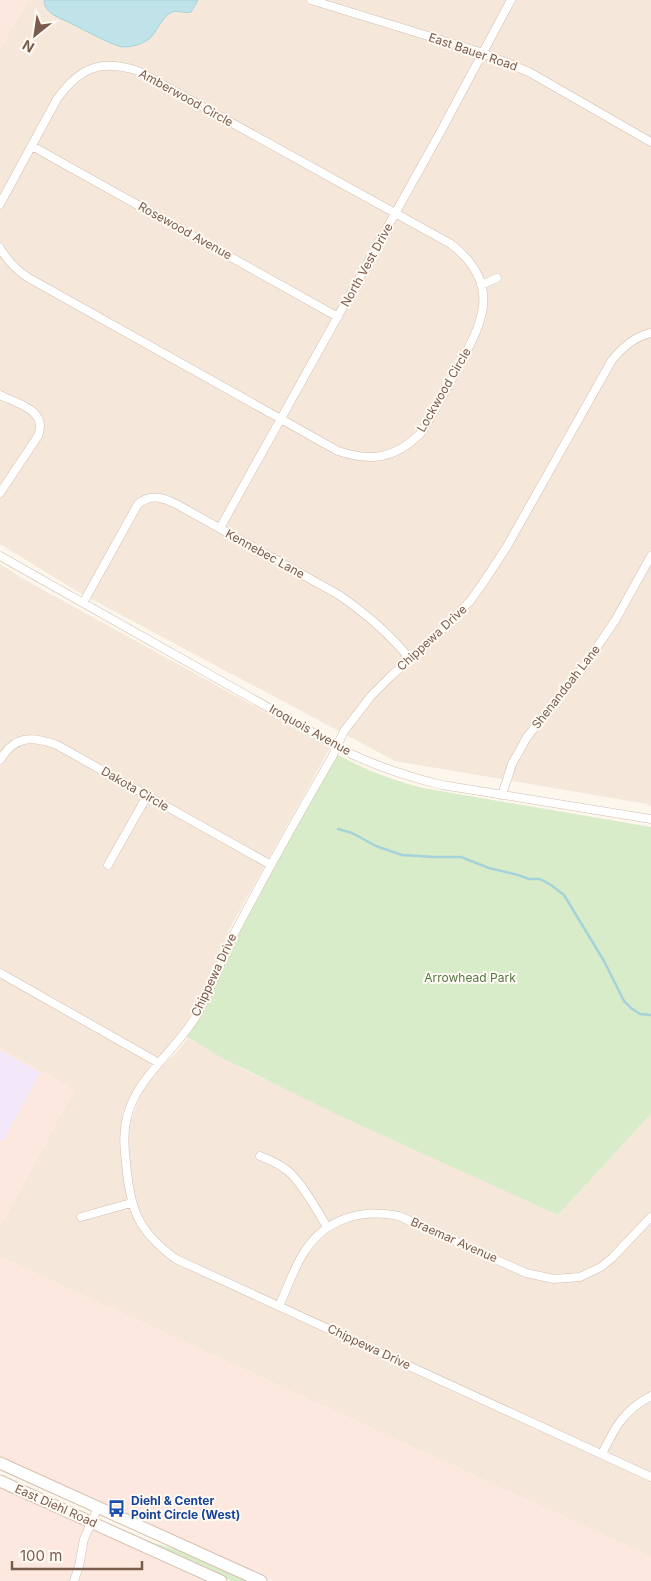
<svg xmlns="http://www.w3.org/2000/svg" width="651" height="1581" font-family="Inter,sans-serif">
<rect width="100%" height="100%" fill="#fdf6ec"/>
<!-- residential -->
<path fill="#f5e8da" d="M28,0H651V807L647,804L395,761L78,592L0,544V49Z
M0,564L20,577L330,748L230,928L208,984L195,1009L183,1027L166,1048L150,1065L136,1085L122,1114L132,1118L142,1091L159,1069L176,1053L188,1038L247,1071L558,1215L651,1114V1557L0,1257V1227L74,1090L0,1048Z"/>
<!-- commercial -->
<path fill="#fde8e0" d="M0,0H28L0,49Z
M0,1048L74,1090L0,1227Z
M0,1257L651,1557V1581H273L0,1458Z
M0,1487L209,1581H0Z"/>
<!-- education -->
<path fill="#f3e8fa" d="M0,1050L40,1073L3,1142L0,1140Z"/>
<!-- green -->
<path fill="#d8ecc9" d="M335,753C362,769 392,780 423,788L651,827V1114L558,1215L338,1115L222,1058L184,1035L228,949Z
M110,1524L154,1543L185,1552L249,1581H232L110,1526Z"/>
<!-- water -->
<path fill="#bfe3e8" stroke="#a5d3da" d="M44,0H198L191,12C185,14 178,10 172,12C163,16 158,29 152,36C146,43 134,47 124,47C114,47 79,27 68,22C58,17 44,13 44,0Z"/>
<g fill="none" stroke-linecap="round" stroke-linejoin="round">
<!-- stream -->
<path stroke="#a5d3da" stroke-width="2.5" d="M338,829L352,833L376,846L402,855L434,857H461L489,868L518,875L529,879H540L551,885L564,895L604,961L624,1001L631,1008L640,1014L651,1015"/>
<defs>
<path id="street" d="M311,0L483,53L529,72L651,142
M32,146L338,317
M0,204L57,99C80,67 101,59 138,71L451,244C506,287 480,327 453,377C442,396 432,416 420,434C394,459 371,462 338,451L27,277C15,269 7,260 0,248
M481,285L497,278
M651,333C634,337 623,347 612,360L506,548L483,583L471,600L447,625L390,677L371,696L344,731L332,757C299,814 266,873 235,932C220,960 212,990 195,1018C174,1052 137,1077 127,1117C123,1133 124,1147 126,1163C130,1208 137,1231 176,1259L651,1477
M0,395C18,404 48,410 38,436L0,493
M220,528L441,131L511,0
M0,556L347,752C378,767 409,777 442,785L651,819
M83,603L138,504C152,493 164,498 178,505L339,595C365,613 390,634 410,659
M0,760C15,735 32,736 57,745L271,865
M502,795L512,764L527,737L583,668L616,619L651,556
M108,865L147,796
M0,973L159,1063
M260,1156C270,1160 280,1164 288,1171C302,1183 317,1210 327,1227
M81,1217L131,1203
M279,1306C287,1289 293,1270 303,1254C324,1219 360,1208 399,1216L526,1273L554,1279L580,1277L601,1267L612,1258L651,1217
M602,1454C615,1427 624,1410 651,1396
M74,1581L79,1566L84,1539L98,1507"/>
<path id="secondary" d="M0,1463L261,1581
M0,1481L221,1581"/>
</defs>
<!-- street casing -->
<use href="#street" stroke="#d1beb0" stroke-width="9"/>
<!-- secondary casing -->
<use href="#secondary" stroke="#d6c0b0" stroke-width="13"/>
<!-- street -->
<use href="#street" stroke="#fff" stroke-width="8"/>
<!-- secondary -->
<use href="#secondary" stroke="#fff" stroke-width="11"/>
</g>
<!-- icons -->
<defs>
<symbol id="bus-bare" viewBox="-9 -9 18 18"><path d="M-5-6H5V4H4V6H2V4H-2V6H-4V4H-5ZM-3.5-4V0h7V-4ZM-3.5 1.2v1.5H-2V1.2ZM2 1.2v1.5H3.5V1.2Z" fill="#1a4fb4" stroke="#fffaf3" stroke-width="2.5" paint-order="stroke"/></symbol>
</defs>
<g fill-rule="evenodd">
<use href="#bus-bare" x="104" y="1496" width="25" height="25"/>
</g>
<g text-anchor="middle" stroke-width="4" stroke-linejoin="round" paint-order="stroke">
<!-- street labels -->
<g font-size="12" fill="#7a5c4d" stroke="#fffaf3">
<text transform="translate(473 52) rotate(19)" y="4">East Bauer Road</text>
<text transform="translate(186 98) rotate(29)" y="4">Amberwood Circle</text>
<text transform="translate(185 231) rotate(29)" y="4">Rosewood Avenue</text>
<text transform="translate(367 265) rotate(-61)" y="4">North Vest Drive</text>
<text transform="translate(444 390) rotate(-60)" y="4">Lockwood Circle</text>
<text transform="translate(265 554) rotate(29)" y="4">Kennebec Lane</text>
<text transform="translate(432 638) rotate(-43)" y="4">Chippewa Drive</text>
<text transform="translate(566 687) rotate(-52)" y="4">Shenandoah Lane</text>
<text transform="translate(310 730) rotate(29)" y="4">Iroquois Avenue</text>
<text transform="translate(135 789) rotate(30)" y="4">Dakota Circle</text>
<text transform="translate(214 975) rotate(-65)" y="4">Chippewa Drive</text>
<text transform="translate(454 1240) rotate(24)" y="4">Braemar Avenue</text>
<text transform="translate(369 1347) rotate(25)" y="4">Chippewa Drive</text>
<text transform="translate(56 1506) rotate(24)" y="4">East Diehl Road</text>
</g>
<!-- park labels -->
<g font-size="12" fill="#537a41" stroke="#fffaf3">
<text x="470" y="982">Arrowhead Park</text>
</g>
<!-- transit labels -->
<g font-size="12" font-weight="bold" fill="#164399" stroke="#fffaf3" text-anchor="start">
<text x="131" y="1505">Diehl &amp; Center<tspan x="131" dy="14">Point Circle (West)</tspan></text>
</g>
</g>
<!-- north arrow -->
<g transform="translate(35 35) rotate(210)" stroke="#fffaf3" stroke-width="4" paint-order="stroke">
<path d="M0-4L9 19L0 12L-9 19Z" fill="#7a5c4d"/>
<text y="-8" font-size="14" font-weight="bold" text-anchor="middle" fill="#7a5c4d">N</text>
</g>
<!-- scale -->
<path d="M12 1561v8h130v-8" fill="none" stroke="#7a5c4d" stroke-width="2.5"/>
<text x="20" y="1561" font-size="15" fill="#7a5c4d" stroke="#fffaf3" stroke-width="4" paint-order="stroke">100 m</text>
</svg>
